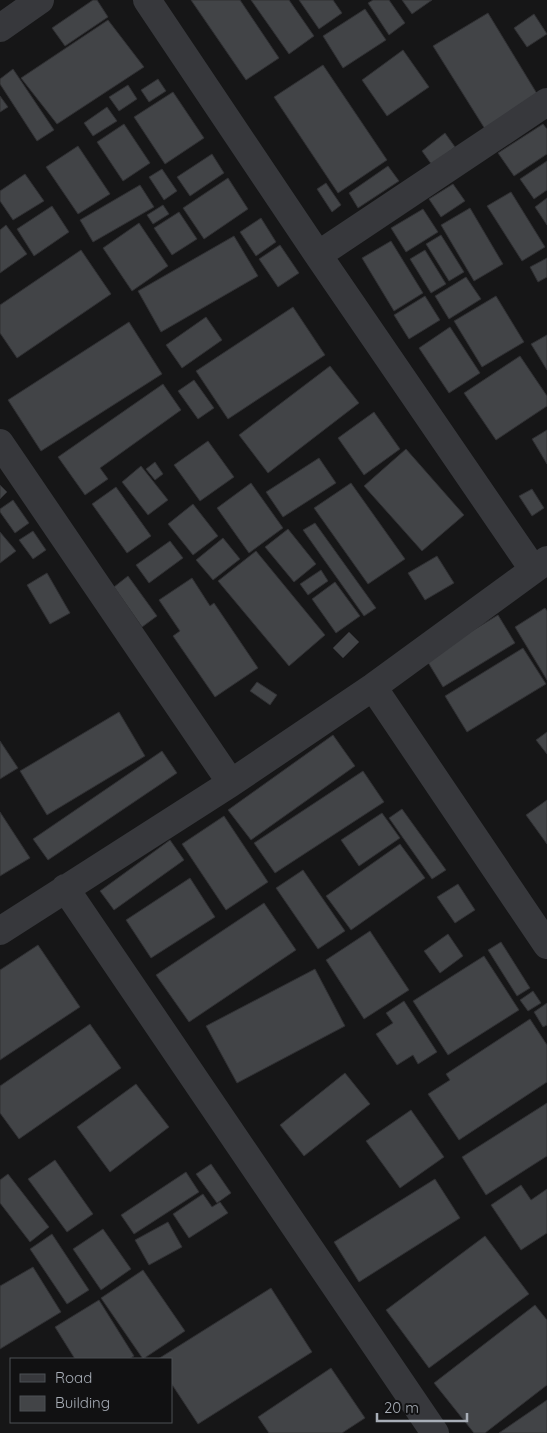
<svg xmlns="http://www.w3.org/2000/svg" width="547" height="1433" font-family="Quicksand,sans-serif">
<rect width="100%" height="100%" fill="#161617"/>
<!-- building -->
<path fill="#424447" stroke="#303033" d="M93,0H97L108,17L65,46L52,28Z
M191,0H240L279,58L246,80Z
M251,0H289L314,36L289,54Z
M299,0H333L342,13L319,29Z
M373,0H389L405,23L389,35L368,3Z
M402,0H432L412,14Z
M365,9L386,40L343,68L323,36Z
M488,13L539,97L485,129L433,46Z
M534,14L547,34L527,47L514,28Z
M108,20L144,67L57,124L21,78Z
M403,50L429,87L387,116L362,80Z
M323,65L387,160L338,193L274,97Z
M13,69L54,130L37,141L0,84V79Z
M158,79L166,91L149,102L141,90Z
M128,85L137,99L119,111L109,97Z
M173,92L204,138L165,164L134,117Z
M0,96L8,107L0,112Z
M107,107L117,121L93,136L84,123Z
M124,124L150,163L123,181L97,142Z
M543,124L547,129V154L514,176L498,153Z
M445,133L455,147L432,165L422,151Z
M78,146L110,194L78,214L46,167Z
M212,154L224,173L190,196L177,177Z
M547,161V190L534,199L520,179Z
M388,166L399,181L358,208L349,193Z
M162,169L177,191L164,200L149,177Z
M25,174L44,201L13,220L0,201V191Z
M228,178L248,209L204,239L183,208Z
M326,183L341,205L332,212L317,189Z
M453,184L465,201L441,217L429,199Z
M140,185L154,207L93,242L80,220Z
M511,192L545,247L522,261L487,206Z
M547,198V225L535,207Z
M163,205L169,214L153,224L147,215Z
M52,206L69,232L34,256L17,229Z
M470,208L503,264L474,281L441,225Z
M423,209L438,232L406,252L391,228Z
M179,212L197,239L172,255L154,228Z
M261,218L276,242L256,256L240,232Z
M139,223L168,266L132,291L103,248Z
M6,225L27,254L0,273V230Z
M441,235L464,272L449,281L426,244Z
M234,236L258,276L161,332L138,291Z
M391,241L423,293L394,311L362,258Z
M280,245L299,273L278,287L259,259Z
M81,250L111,294L17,358L0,333V305Z
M425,250L446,284L431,293L410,259Z
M547,258V277L538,282L530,267Z
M466,277L481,299L449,319L435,296Z
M425,296L440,320L409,339L394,315Z
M496,296L524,342L482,367L454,321Z
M293,307L325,355L228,419L196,371Z
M206,317L222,340L182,368L166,345Z
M129,322L162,374L41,451L8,400Z
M450,327L480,373L449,393L419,348Z
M547,335V370L531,344Z
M520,356L547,396V406L496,440L464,393Z
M330,366L359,403L268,473L239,435Z
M194,380L214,408L198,419L178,391Z
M163,384L181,410L100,468L108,479L85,495L58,457Z
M374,412L400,449L364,475L338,438Z
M547,430V464L532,439Z
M208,441L234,477L200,501L174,465Z
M406,449L464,515L422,551L364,486Z
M319,458L336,483L283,517L266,492Z
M155,462L163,474L155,480L146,469Z
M141,466L168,500L148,515L122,482Z
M251,483L283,528L249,553L217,508Z
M351,483L405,559L368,584L314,508Z
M0,485L7,492L0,499Z
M116,487L151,536L127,553L92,504Z
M532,489L544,508L532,516L519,496Z
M13,500L29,523L15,533L0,512V509Z
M193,504L218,536L193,555L168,524Z
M315,523L376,608L364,616L303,530Z
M288,529L316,564L294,582L265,547Z
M33,531L46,550L33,559L19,540Z
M0,532L16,551L0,563Z
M223,538L240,559L213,580L196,560Z
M170,541L183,558L149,583L136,565Z
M256,551L325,635L289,666L218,581Z
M437,556L454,583L425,600L408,573Z
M321,570L328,581L308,595L300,584Z
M47,573L70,613L50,624L27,585Z
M128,576L157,616L142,627L114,587Z
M192,578L210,606L214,603L258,668L215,697L173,636L180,631L159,600Z
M335,582L360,616L336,633L312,599Z
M545,608L547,611V680L515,627Z
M498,615L515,643L443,687L426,659Z
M349,632L359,642L343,658L333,648Z
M523,648L546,684L467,732L445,696Z
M257,682L277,695L270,705L250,691Z
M119,712L145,756L47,815L20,771Z
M547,732V754L536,740Z
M333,735L355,766L251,840L228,810Z
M0,741L18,768L0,779Z
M162,751L177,773L48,860L33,839Z
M363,771L384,802L275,873L254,843Z
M547,800V844L526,815Z
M402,809L446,870L432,879L389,818Z
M0,812L30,858L0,876Z
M382,813L400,838L359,866L341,840Z
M224,816L268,882L226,910L182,844Z
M170,840L184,860L114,910L100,891Z
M400,844L425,878L351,930L326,896Z
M303,870L345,931L318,949L276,888Z
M190,878L215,917L151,958L126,920Z
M458,884L475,910L455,923L437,897Z
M264,903L296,950L189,1022L156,975Z
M370,931L409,990L364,1019L326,960Z
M448,934L463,956L440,973L424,951Z
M501,942L530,988L517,996L488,950Z
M38,945L80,1007L0,1060V970Z
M484,956L519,1010L448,1055L413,1001Z
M315,969L345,1026L237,1083L206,1026Z
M533,991L541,1003L528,1011L520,1000Z
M404,1001L437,1052L418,1064L413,1055L397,1065L376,1034L393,1023L386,1013Z
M547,1003V1025L543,1027L534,1012Z
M530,1019L547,1045V1082L459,1140L428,1094L450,1080L446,1074Z
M90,1024L121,1068L19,1139L0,1113V1086Z
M345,1073L370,1104L304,1156L280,1125Z
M136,1084L169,1127L110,1172L77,1127Z
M547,1103V1156L486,1195L462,1157Z
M411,1110L444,1157L400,1188L366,1141Z
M55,1160L93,1214L67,1232L28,1179Z
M211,1164L231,1193L217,1203L196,1174Z
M186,1172L199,1192L134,1234L121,1215Z
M8,1174L49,1227L30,1242L0,1203V1180Z
M435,1179L460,1218L359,1282L334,1242Z
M521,1185L531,1200L547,1189V1233L521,1250L491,1205Z
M203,1194L212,1207L220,1202L228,1213L189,1238L173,1214Z
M168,1222L182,1247L149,1265L135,1240Z
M103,1229L131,1269L101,1290L73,1249Z
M52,1234L89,1290L67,1304L30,1249Z
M485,1236L529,1294L429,1368L386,1310Z
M33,1267L61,1312L0,1349V1286Z
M143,1270L185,1331L143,1359L101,1298Z
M271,1288L312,1352L198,1424L171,1383V1359H158Z
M99,1300L134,1356L129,1359H75L55,1327Z
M535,1305L547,1320V1385L485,1433H474L434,1383Z
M331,1368L365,1418L342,1433H269L258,1417Z
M547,1400V1433H499Z"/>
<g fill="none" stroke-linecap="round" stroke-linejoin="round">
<!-- minor -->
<path stroke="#37383c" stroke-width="28" d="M147,0L318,255L533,569
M0,28L40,0
M318,255L547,102
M0,443L231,783
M373,687L547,945
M65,888L435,1433
M0,931L231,783L373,687L547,560"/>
</g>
<!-- legend -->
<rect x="10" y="1358" width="162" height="65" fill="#111112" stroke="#4d5054"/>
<rect x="20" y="1374" width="25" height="8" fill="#37383c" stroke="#4d5054"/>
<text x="55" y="1383" font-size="15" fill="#a8aeb7">Road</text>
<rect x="20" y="1396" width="25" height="15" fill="#424447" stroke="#4d5054"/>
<text x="55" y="1408" font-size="15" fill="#a8aeb7">Building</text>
<!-- scale -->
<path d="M377 1413v8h90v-8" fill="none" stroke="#a8aeb7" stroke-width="2.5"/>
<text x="384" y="1413" font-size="15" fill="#a8aeb7" stroke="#111112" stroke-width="4" paint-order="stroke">20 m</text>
</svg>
